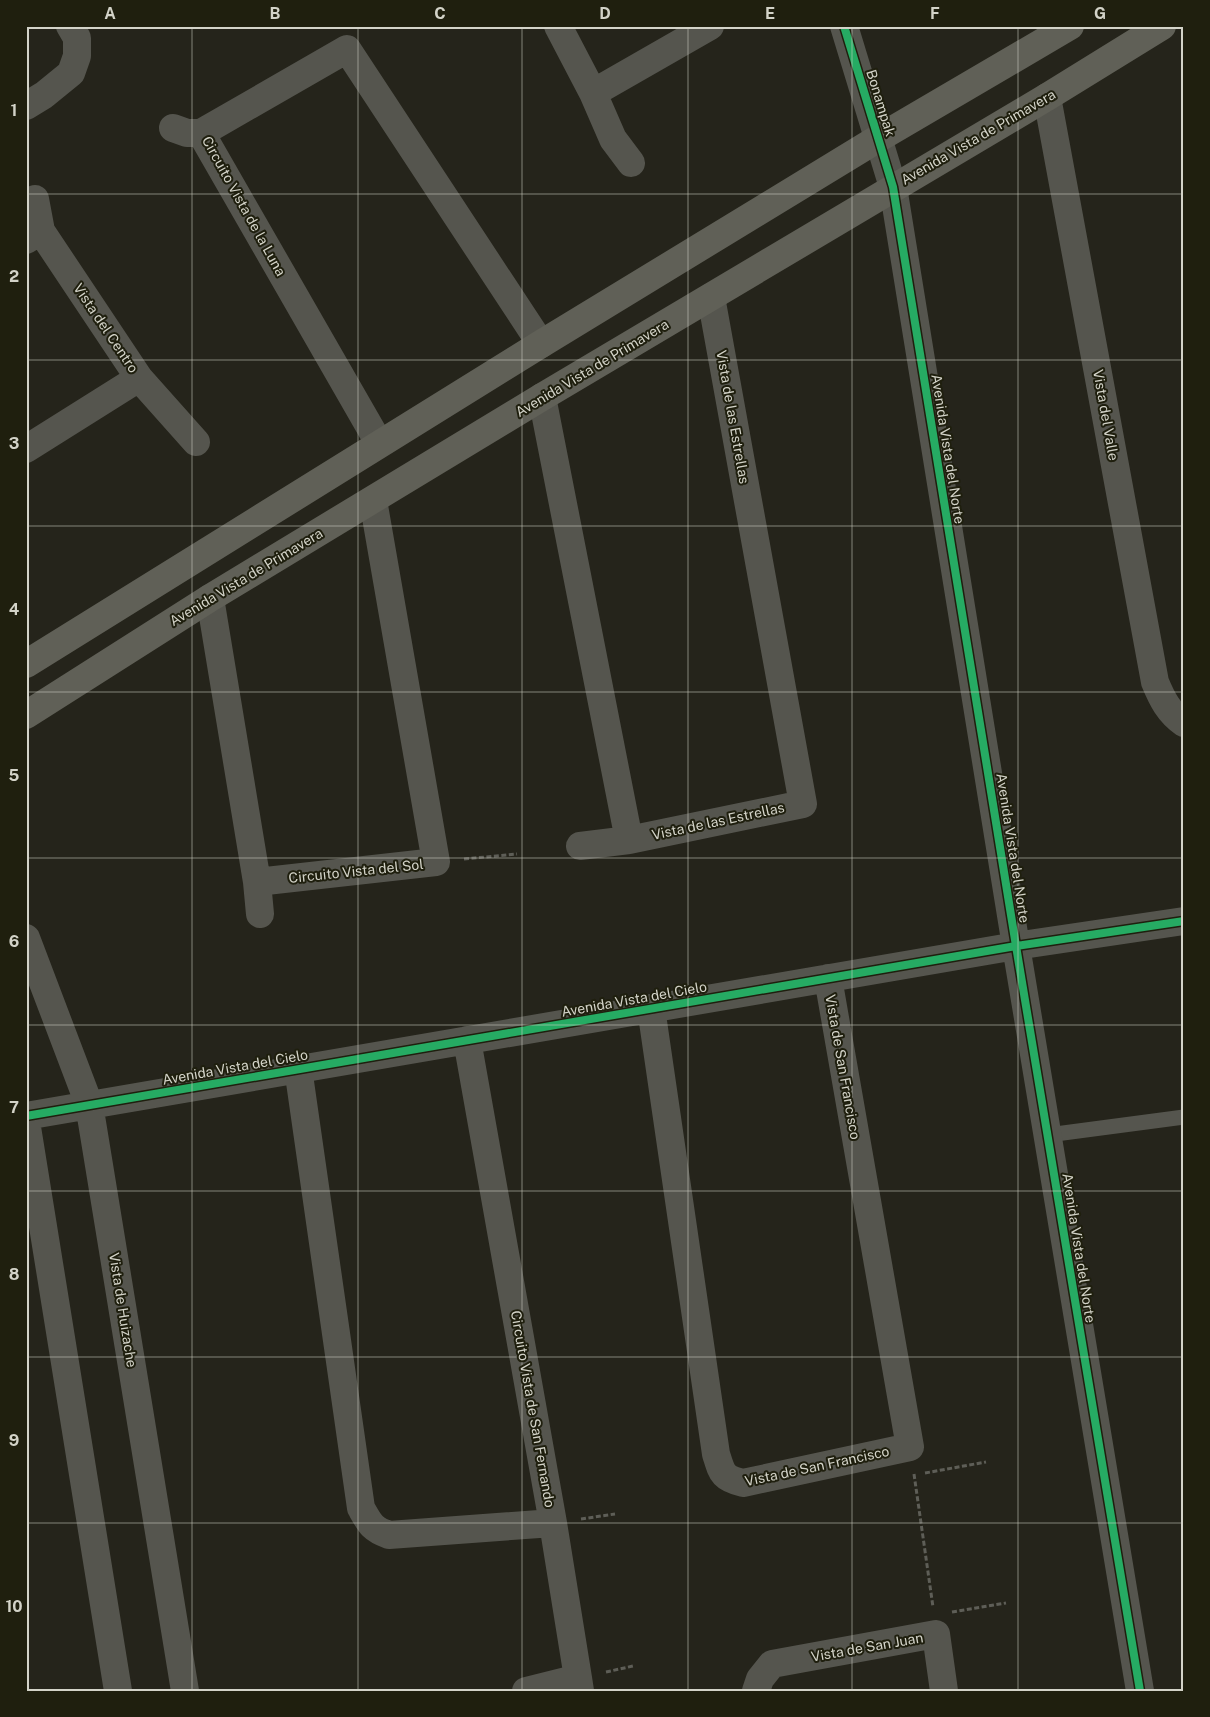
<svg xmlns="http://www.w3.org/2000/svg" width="1210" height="1717" font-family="'Public Sans',sans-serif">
<rect width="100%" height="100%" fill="#25241b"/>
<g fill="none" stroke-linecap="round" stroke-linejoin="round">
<!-- path -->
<path stroke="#5e5e57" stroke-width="3" stroke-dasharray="5 2.5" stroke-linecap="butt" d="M464,859L517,854
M925,1473L986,1462
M914,1474L933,1607
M581,1519L615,1514
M952,1612L1006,1603
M606,1672L633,1666"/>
<!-- lane -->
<path stroke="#55554e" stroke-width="15" d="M1048,1135L1184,1117"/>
<!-- street -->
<path stroke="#55554e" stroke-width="28" d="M558,26L593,93L710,26
M844,26L893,187L1016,946L1140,1691
M593,93L613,139L631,163
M1047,97L1155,682C1162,699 1169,713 1184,723
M26,106L44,95L71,73L77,56V38L70,26
M173,128L187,133H201
M35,199L41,231
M26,240L41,231L139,378L26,449
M139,378L196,442
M542,397L629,840L803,804L711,297
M379,443L201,133L347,49L541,344
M210,598L257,882L436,862L373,500
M580,846L629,840
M257,882L260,914
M26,938L89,1104L185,1691
M651,1008L716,1454C722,1473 722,1478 743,1483L910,1447L828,978
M298,1068L361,1508C370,1524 372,1529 389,1535L553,1523L467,1040
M26,1116L1016,946L1184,921
M26,1121L118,1691
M553,1523L578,1678
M526,1691L578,1678L580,1691
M756,1691L760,1679L772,1664L936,1634L944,1691"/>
<!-- secondary -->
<path stroke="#606057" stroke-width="28" d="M26,664L541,344L879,138L1070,26
M26,715L210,598L542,397L1047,97L1162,26"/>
<defs>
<path id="cycleway" d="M844,26L893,187L1016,946L1140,1691
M26,1116L1016,946L1184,921"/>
</defs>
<!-- cycleway casing -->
<use href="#cycleway" stroke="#1f1f0e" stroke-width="11"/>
<!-- cycleway -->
<use href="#cycleway" stroke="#26ab63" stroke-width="8"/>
</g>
<!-- grid -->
<path fill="none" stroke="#d3d3c8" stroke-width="1" stroke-opacity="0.55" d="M192,26V1691M358,26V1691M522,26V1691M688,26V1691M852,26V1691M1018,26V1691M26,194H1184M26,360H1184M26,526H1184M26,692H1184M26,858H1184M26,1025H1184M26,1191H1184M26,1357H1184M26,1523H1184"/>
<g text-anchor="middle" stroke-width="4" stroke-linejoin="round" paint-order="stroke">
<!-- street labels -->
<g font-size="14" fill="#d3d3c8" stroke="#1f1f0e">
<text transform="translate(881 103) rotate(73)" y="5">Bonampak</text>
<text transform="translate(978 137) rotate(-30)" y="5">Avenida Vista de Primavera</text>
<text transform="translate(244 206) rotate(61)" y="5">Circuito Vista de la Luna</text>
<text transform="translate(106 328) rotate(56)" y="5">Vista del Centro</text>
<text transform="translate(592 368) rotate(-31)" y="5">Avenida Vista de Primavera</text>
<text transform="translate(1106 415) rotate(80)" y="5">Vista del Valle</text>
<text transform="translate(733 417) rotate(80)" y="5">Vista de las Estrellas</text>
<text transform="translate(948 449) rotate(81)" y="5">Avenida Vista del Norte</text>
<text transform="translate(246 577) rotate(-31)" y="5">Avenida Vista de Primavera</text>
<text transform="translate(718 821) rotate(-12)" y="5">Vista de las Estrellas</text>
<text transform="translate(1013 848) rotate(81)" y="5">Avenida Vista del Norte</text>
<text transform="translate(356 871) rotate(-6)" y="5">Circuito Vista del Sol</text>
<text transform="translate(634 999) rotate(-10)" y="5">Avenida Vista del Cielo</text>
<text transform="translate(235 1067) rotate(-10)" y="5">Avenida Vista del Cielo</text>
<text transform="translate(843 1067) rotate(80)" y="5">Vista de San Francisco</text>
<text transform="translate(1079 1248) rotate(81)" y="5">Avenida Vista del Norte</text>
<text transform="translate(123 1310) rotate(81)" y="5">Vista de Huizache</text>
<text transform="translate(533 1409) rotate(80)" y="5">Circuito Vista de San Fernando</text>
<text transform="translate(817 1466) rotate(-12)" y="5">Vista de San Francisco</text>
<text transform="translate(867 1647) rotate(-10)" y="5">Vista de San Juan</text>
</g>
</g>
<!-- border -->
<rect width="1210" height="1717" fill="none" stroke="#1f1f0e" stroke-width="55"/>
<rect x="28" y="28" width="1154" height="1662" fill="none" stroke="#d3d3c8" stroke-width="2"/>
<g font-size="16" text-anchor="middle" font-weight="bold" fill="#d3d3c8">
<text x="110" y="19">A</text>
<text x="275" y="19">B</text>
<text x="440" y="19">C</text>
<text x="605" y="19">D</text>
<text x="770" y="19">E</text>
<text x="935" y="19">F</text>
<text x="1100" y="19">G</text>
<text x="14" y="116">1</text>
<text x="14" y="282">2</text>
<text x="14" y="449">3</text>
<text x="14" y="615">4</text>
<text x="14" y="781">5</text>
<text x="14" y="947">6</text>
<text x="14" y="1113">7</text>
<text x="14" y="1280">8</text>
<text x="14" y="1446">9</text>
<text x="14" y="1612">10</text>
</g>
</svg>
